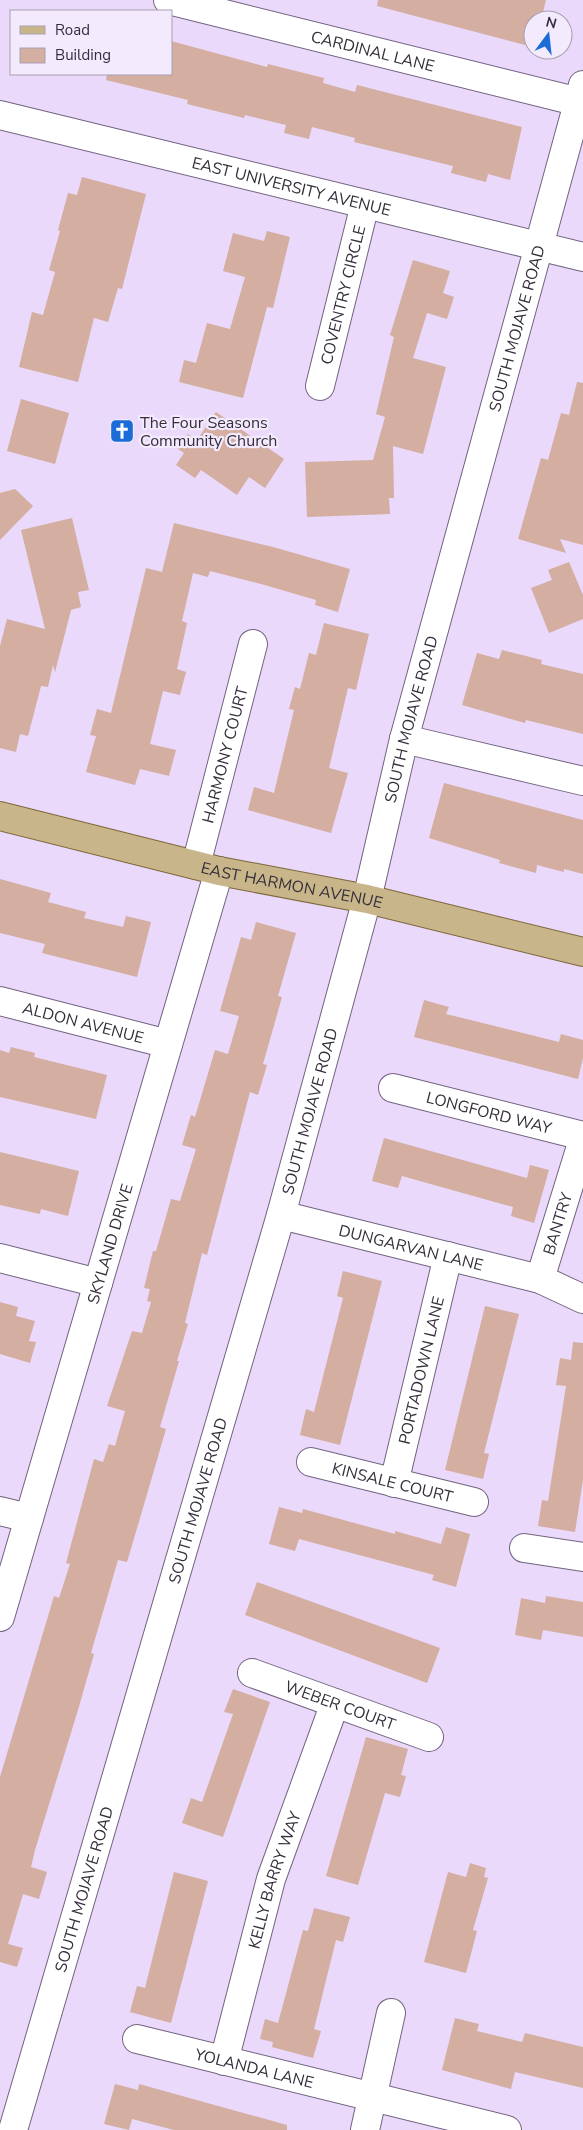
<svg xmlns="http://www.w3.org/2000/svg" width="583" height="2130" font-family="'Nunito Sans',sans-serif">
<rect width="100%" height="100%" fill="#ead9fa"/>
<!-- building -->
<path fill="#d3aea1" d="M378,0H546L541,20H533V47L377,6Z
M171,41L267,67L268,64L324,78L323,83L355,92L357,85L522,127L510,180L488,174L486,182L451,173L453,166L354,142L355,138L312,127L309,139L284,133L286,125L245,115L244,118L187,104L188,100L106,80L107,74H171Z
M82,177L146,194L122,289L118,288L108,322L94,318L78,382L19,367L32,312L43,315L55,272L49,270L60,231L58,230L68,193L77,195Z
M267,231L290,237L273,308L267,307L243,398L179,382L184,360L196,363L207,323L230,329L245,277L223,271L233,233L264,241Z
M413,260L450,271L443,293L454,297L447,319L427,313L413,358L446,367L423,454L393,446L394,498H389L390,514L307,517L305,462L373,460L385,417L376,414L394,337L390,335Z
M577,382L583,383V545L560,539L566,553L518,539L541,458L548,460L561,413L569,415Z
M21,399L69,413L55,464L7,451Z
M216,412L284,459L265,488L249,477L237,495L201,470L195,478L176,465L184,453L178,449L188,434L197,440Z
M15,489L33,506L0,540V493Z
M72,518L89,590L78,592L81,607L71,610L55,672L53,665L48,687L41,686L28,736L20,734L16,752L0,748V646L7,619L45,629L21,530Z
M174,523L273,547L350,569L338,612L315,605L316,600L261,584L210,571L208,577L193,573L182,621L187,623L177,669L186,672L180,695L163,691L150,744L176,750L169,776L140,769L135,785L86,772L96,736L90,735L97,709L111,713L146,568L162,572Z
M569,562L583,595V619L549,633L531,588L552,580L548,570Z
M324,623L369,634L356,690L348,688L329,768L348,773L331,833L248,810L254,787L274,793L294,710L289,709L295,687L300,689L309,653L316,655Z
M502,650L542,660L541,664L583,674V734L526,720L525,723L462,705L477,653L499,659Z
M444,783L583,820V874L564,869V872L537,865L536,873L499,863L500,860L429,838Z
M0,879L51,893L48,902L86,912L84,918L123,927L126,916L151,922L137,977L42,953L45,944L0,933Z
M256,922L296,933L278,996L282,997L263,1064L267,1065L258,1095L250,1092L207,1255L202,1253L185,1323L188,1324L177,1361H179L160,1427L166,1429L143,1508L127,1562L118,1560L91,1653L94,1654L78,1710L35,1850L31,1867L47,1872L39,1899L23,1894L8,1944L23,1948L17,1967L0,1962V1777L54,1596L59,1598L70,1564L66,1563L94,1459L103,1462L109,1444L115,1446L125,1411L107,1406L132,1331L142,1333L151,1302L147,1301L150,1289L144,1288L153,1251H156L171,1199L180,1201L196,1149L182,1145L191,1115L195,1117L215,1050L228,1054L239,1016L220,1011L241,937L251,940Z
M424,1000L449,1007L446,1014L559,1042L561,1034L583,1040V1058L578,1079L414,1037Z
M11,1047L35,1053L34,1057L107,1075L96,1119L0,1097V1050L9,1053Z
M384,1138L527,1178L530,1165L549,1170L534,1223L511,1216L513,1207L402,1176L398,1188L372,1181Z
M0,1152L79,1171L68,1216L41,1209L40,1214L0,1205Z
M343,1271L382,1281L340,1445L300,1435L306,1409L314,1412L343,1298L337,1296Z
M0,1302L18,1307L16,1316L35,1321L29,1341L36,1342L30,1363L0,1354Z
M485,1306L519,1314L484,1453L489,1454L483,1479L445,1470Z
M573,1342L583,1343V1480L575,1532L538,1526L542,1500L548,1501L566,1386L556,1385L560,1358L571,1360Z
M279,1507L302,1513L303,1509L395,1534V1531L441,1544L446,1527L470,1534L456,1587L432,1580L434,1575L299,1539L295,1551L269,1544Z
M257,1582L440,1648L427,1683L245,1615Z
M546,1596L583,1602V1637L543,1630L541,1640L515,1635L521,1598L545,1603Z
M233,1689L270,1702L223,1837L182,1823L191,1798L202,1802L233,1714L224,1712Z
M366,1737L408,1749L401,1775L406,1776L400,1797L385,1793L358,1885L326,1876Z
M470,1863L486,1868L484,1877L488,1878L473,1930L477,1931L466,1973L424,1962L448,1872L466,1877Z
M174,1872L208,1881L171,2023L130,2012L137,1986L145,1988Z
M314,1908L350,1917L343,1942L336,1940L314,2029L321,2031L313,2058L272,2047L273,2042L260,2039L265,2019L278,2023L303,1930L308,1931Z
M455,2018L479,2024L477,2031L522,2042L525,2033L583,2047V2088L515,2072L511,2089L442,2070Z
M115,2084L138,2090L139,2084L287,2125V2130H174L132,2119L129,2130L104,2124Z"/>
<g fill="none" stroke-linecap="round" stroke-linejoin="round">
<defs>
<g id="minor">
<path id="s1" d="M168,0L583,103"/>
<path id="s2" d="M0,115L583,257"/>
<path id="s3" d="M320,386L365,204"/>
<path d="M404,739L583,781"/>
<path id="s4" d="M196,865L253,644"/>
<path id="s5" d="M0,1001L168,1044"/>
<path id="s6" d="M393,1088L583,1136"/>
<path id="s7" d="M281,1215L540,1279L583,1299"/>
<path d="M0,1258L98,1283"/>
<path id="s8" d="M540,1279L583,1140"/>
<path id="s9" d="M311,1462L474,1502"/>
<path id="s10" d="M394,1483L448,1256"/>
<path d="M0,1511L29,1518"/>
<path d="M524,1548L583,1557"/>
<path id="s11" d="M0,1617L219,871"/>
<path id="s12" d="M252,1673L429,1737"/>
<path id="s13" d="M137,2039L507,2130"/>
<path id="s14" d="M224,2061L271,1879L335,1703"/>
<path id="s15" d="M13,2130L281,1215L367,899L404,739L583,85"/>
<path d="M365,2130L391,2013"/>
</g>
<g id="major">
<path id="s16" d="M0,816L219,871L367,899L583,952"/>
</g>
</defs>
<!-- minor casing -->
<use href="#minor" stroke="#72637f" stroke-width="30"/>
<!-- major casing -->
<use href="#major" stroke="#7d673c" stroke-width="30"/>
<!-- minor -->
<use href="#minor" stroke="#fff" stroke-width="28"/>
<!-- major -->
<use href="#major" stroke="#c8b68a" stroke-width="28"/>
</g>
<!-- icons -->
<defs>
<symbol id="church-square" viewBox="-11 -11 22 22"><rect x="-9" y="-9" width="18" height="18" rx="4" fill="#1b6cd6" stroke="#f4eafe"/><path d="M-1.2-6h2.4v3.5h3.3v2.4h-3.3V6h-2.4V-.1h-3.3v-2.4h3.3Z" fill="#fff"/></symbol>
</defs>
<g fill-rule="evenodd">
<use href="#church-square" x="108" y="417" width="28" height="28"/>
</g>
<g text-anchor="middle" stroke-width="4.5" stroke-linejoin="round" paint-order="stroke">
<!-- street labels -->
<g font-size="16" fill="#352e3b" stroke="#f4eafe">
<text dy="6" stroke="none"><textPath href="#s1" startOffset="211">CARDINAL LANE</textPath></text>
<text dy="6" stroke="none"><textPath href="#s2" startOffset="300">EAST UNIVERSITY AVENUE</textPath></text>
<text dy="6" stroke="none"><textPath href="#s3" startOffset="94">COVENTRY CIRCLE</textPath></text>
<text dy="6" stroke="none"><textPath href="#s15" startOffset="1871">SOUTH MOJAVE ROAD</textPath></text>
<text dy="6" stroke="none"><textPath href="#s15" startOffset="1466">SOUTH MOJAVE ROAD</textPath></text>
<text dy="6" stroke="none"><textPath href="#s4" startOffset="114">HARMONY COURT</textPath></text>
<text dy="6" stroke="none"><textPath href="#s16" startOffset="300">EAST HARMON AVENUE</textPath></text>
<text dy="6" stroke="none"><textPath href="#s5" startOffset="86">ALDON AVENUE</textPath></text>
<text dy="6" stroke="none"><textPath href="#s15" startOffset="1061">SOUTH MOJAVE ROAD</textPath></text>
<text dy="6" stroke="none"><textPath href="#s6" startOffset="99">LONGFORD WAY</textPath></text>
<text dy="6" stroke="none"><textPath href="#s8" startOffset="58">BANTRY</textPath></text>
<text dy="6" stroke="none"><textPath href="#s11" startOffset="389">SKYLAND DRIVE</textPath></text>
<text dy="6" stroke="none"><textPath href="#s7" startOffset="134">DUNGARVAN LANE</textPath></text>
<text dy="6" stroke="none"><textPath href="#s10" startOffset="116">PORTADOWN LANE</textPath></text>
<text dy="6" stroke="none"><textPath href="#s9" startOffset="84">KINSALE COURT</textPath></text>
<text dy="6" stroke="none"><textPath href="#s15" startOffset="656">SOUTH MOJAVE ROAD</textPath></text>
<text dy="6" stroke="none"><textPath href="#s12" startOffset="94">WEBER COURT</textPath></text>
<text dy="6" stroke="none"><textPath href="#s14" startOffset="188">KELLY BARRY WAY</textPath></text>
<text dy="6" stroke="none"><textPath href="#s15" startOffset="251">SOUTH MOJAVE ROAD</textPath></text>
<text dy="6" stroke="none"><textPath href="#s13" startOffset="121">YOLANDA LANE</textPath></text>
</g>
<!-- poi labels -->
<g font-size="16" fill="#352e3b" stroke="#f4eafe" text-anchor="start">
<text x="140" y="428">The Four Seasons<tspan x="140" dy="18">Community Church</tspan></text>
</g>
</g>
<!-- legend -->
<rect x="10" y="10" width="162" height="65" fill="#f4eafe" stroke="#a89fb0"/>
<rect x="20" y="26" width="25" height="8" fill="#c8b68a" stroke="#a89fb0"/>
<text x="55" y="35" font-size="15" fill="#352e3b">Road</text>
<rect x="20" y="48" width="25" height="15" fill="#d3aea1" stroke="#a89fb0"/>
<text x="55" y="60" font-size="15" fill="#352e3b">Building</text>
<!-- north arrow -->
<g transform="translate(548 35) rotate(15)"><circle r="24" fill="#f4eafe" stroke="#a89fb0"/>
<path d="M0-4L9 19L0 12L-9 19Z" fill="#1b6cd6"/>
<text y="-8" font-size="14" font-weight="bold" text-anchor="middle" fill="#352e3b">N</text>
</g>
</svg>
